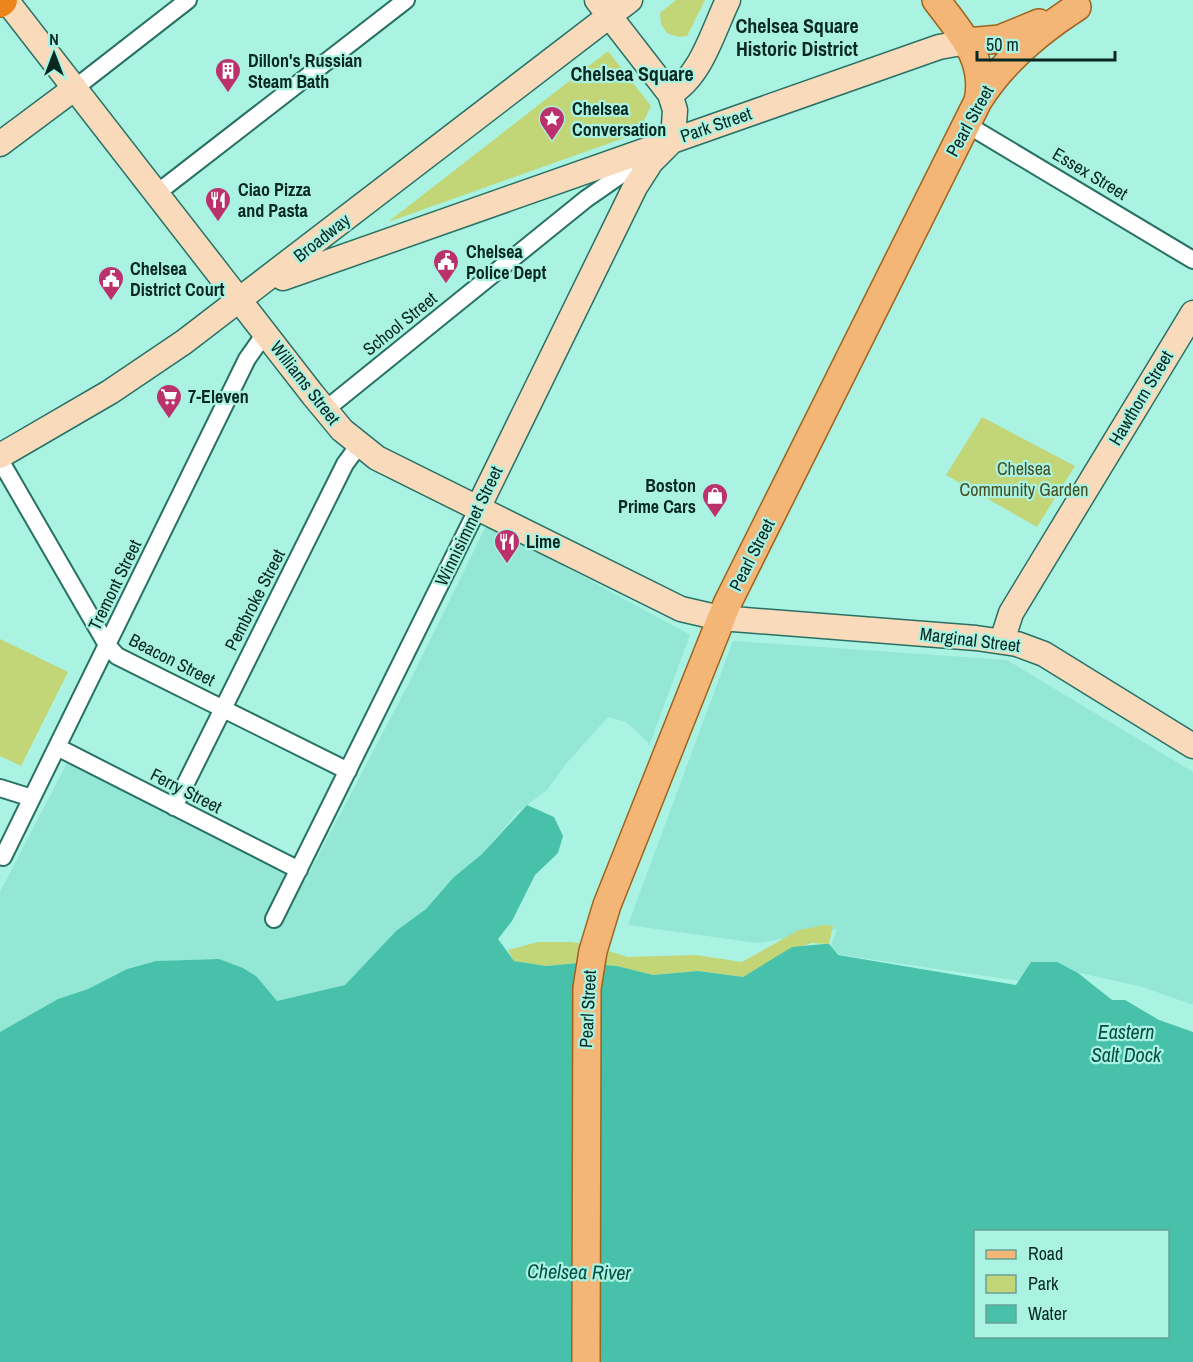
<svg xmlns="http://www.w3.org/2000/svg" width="1193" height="1362" font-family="'Archivo Narrow',sans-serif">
<rect width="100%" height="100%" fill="#aaf2e2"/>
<!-- built -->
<path fill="#94e7d5" d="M487,524L690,635L649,746L648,742L626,722L608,717L565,765L548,789L518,812L482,854L454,877L426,909L396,931L345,985L277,1001L257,977L219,959L156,961L132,967L88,989L58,999L0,1032V892L68,761L305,881L409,683Z
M733,641L1007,660L1193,772V1005L1143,987L1031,962L1019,981L828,953L837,929L757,943L628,925Z"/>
<!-- green -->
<path fill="#c2d677" d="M676,0H705L687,36L678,37L667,33L661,24L660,13Z
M608,51L651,106L638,133L388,222Z
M982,417L1075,466L1037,527L946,475Z
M0,639L68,672L21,766L0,756Z
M824,925L833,926L829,944L811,943L782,955L743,977L698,971L653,975L617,966L579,963L546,966L514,961L508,950L538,942H571L586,944L628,957L696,955L742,962L799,930Z"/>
<!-- water -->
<path fill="#48c1ab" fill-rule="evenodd" d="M527,805L554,817L563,836L558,853L535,875L512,921L498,939L514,961L546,966L579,963L617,966L653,975L698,971L743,977L792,947L824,944H829L838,955L1016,985L1031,962H1057L1078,973L1112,1000H1125L1159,1020L1193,1032V1362H0V1032L58,999L88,989L127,969L156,961L219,959L243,968L257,977L277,1001L345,985L396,931L426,909L454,877L482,854ZM976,1232H1168V1336H976Z"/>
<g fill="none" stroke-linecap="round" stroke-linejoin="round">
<defs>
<path id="street" d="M75,88L188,0
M966,124L1193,260
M157,193L406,0
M325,410L586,199L645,158
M0,460L107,645L117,656L348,771
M57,747L299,870
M0,788L32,798
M174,807L345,464L359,445
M0,856L3,857L247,359L259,342L268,335
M274,919L478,508"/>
<path id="secondary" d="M6,0L313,395L342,430L377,458L681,609L720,618L976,638L1017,644L1044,654L1193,746
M670,94C701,77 713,31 728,0
M0,144L75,88
M283,278L939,47L967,42
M0,456L110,392L184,342L630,0
M478,508L635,187L651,162L673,140L675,110L670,94L597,0
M1002,641L1011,613L1193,313"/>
<path id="primary" d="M936,0C960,32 987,59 978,101
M967,42L1000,39L1039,23
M586,1362L587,988L593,951L607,905L727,604L978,101C1003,61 1038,32 1077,7"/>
<path id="highway" d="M0,1L1,0"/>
</defs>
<!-- street casing -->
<use href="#street" stroke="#287164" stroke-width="20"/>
<!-- secondary casing -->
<use href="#secondary" stroke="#287164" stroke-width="27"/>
<!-- primary casing -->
<use href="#primary" stroke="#9d641d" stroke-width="30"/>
<!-- highway casing -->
<use href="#highway" stroke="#9d641d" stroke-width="34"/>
<!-- street -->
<use href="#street" stroke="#fff" stroke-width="16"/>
<!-- secondary -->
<use href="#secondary" stroke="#f9dabb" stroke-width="24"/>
<!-- primary -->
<use href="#primary" stroke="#f4b676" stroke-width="27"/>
<!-- highway -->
<use href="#highway" stroke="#ec851b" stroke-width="32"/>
</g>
<!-- icons -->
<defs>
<symbol id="building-pin" viewBox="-11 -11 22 30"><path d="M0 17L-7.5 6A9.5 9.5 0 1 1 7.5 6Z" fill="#ba316c" stroke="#aaf2e2"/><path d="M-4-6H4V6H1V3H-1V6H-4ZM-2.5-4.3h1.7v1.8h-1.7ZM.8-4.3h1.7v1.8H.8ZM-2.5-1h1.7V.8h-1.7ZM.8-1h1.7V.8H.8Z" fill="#fff"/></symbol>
<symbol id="sight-pin" viewBox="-11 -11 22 30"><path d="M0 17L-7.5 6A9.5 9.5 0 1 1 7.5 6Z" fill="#ba316c" stroke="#aaf2e2"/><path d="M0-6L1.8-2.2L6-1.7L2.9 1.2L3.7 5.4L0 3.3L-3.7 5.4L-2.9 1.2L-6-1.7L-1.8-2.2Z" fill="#fff"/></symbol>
<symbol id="restaurant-pin" viewBox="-11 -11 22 30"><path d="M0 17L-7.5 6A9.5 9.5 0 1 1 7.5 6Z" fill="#ba316c" stroke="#aaf2e2"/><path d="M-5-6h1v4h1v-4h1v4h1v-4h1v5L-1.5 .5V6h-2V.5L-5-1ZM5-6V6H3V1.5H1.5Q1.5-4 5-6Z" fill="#fff"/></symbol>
<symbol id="civic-pin" viewBox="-11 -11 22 30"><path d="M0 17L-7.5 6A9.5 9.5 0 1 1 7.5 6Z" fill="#ba316c" stroke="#aaf2e2"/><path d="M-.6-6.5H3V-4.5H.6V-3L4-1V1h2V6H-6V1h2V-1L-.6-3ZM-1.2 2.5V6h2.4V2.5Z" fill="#fff"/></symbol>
<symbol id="supermarket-pin" viewBox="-11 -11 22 30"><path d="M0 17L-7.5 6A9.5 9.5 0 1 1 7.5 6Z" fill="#ba316c" stroke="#aaf2e2"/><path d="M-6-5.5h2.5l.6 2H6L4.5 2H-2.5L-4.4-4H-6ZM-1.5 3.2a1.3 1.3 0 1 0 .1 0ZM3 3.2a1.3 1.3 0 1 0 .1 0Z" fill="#fff"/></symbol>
<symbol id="shop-pin" viewBox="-11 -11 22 30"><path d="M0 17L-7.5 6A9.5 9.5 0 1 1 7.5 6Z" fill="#ba316c" stroke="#aaf2e2"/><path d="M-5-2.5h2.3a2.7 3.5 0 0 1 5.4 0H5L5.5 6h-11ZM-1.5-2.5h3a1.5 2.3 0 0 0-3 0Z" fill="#fff"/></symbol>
</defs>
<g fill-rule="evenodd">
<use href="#building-pin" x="213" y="56" width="30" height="40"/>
<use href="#sight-pin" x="537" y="104" width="30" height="40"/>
<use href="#restaurant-pin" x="203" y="185" width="30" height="40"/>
<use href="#civic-pin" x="431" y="247" width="30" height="40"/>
<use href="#civic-pin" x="96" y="264" width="30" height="40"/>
<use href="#supermarket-pin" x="154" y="382" width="30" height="40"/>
<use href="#shop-pin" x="700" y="481" width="30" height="40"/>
<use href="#restaurant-pin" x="492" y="527" width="30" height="40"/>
</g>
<g text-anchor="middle" stroke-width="4.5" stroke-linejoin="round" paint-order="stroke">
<!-- poi labels -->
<g font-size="18" font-weight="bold" fill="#092822" stroke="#aaf2e2" text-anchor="start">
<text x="248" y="67">Dillon's Russian<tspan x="248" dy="21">Steam Bath</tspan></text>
<text x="572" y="115">Chelsea<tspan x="572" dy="21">Conversation</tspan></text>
<text x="238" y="196">Ciao Pizza<tspan x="238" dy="21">and Pasta</tspan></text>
<text x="466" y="258">Chelsea<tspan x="466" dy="21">Police Dept</tspan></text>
<text x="130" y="275">Chelsea<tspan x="130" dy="21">District Court</tspan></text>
<text x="188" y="403">7-Eleven</text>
<text x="696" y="492" text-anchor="end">Boston<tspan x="696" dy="21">Prime Cars</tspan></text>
<text x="526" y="548">Lime</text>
</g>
<!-- street labels -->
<g font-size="18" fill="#092822" stroke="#aaf2e2">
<text transform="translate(970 121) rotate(-61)" y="6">Pearl Street</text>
<text transform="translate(716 125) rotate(-19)" y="6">Park Street</text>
<text transform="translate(1090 174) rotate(31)" y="6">Essex Street</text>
<text transform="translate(322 238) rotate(-38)" y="6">Broadway</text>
<text transform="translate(400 324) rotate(-39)" y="6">School Street</text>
<text transform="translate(305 383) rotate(52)" y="6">Williams Street</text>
<text transform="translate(1141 398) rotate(-59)" y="6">Hawthorn Street</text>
<text transform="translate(469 526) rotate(-64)" y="6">Winnisimmet Street</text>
<text transform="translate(752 555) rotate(-63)" y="6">Pearl Street</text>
<text transform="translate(115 585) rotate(-64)" y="6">Tremont Street</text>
<text transform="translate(255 600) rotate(-63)" y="6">Pembroke Street</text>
<text transform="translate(970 640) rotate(7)" y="6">Marginal Street</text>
<text transform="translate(172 660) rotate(27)" y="6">Beacon Street</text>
<text transform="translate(186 791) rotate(27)" y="6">Ferry Street</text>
<text transform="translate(588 1009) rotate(-87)" y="6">Pearl Street</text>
</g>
<!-- park labels -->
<g font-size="18" fill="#464f21" stroke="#aaf2e2">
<text x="1024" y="475">Chelsea<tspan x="1024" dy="21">Community Garden</tspan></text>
</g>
<!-- neighbourhood labels -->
<g font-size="20" font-weight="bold" fill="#092822" stroke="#aaf2e2">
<text x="797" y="33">Chelsea Square<tspan x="797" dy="23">Historic District</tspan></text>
<text x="632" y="81">Chelsea Square</text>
</g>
<!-- water labels -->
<g font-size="20" font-style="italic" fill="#044e43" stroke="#aaf2e2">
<text x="1126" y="1039">Eastern<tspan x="1126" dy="23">Salt Dock</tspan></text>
<text transform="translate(579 1272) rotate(1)" y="7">Chelsea River</text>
</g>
</g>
<!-- legend -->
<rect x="974" y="1230" width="195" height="108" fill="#aaf2e2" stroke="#6aa195" stroke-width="1.5"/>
<rect x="986" y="1250" width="30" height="9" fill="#f4b676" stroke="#6aa195" stroke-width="1.5"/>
<text x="1028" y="1260" font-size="18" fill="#092822">Road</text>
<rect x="986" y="1275" width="30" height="18" fill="#c2d677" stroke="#6aa195" stroke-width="1.5"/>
<text x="1028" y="1290" font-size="18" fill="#092822">Park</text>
<rect x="986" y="1305" width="30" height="18" fill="#48c1ab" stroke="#6aa195" stroke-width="1.5"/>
<text x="1028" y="1320" font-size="18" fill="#092822">Water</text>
<!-- north arrow -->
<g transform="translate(54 54)" stroke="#aaf2e2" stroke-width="4.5" paint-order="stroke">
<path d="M0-4.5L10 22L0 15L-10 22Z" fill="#092822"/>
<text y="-9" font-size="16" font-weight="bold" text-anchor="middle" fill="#092822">N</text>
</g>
<!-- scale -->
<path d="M977 51v9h138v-9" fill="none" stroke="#092822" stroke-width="3"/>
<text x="986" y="51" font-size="18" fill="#092822" stroke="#aaf2e2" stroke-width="4.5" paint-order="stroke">50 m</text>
</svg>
